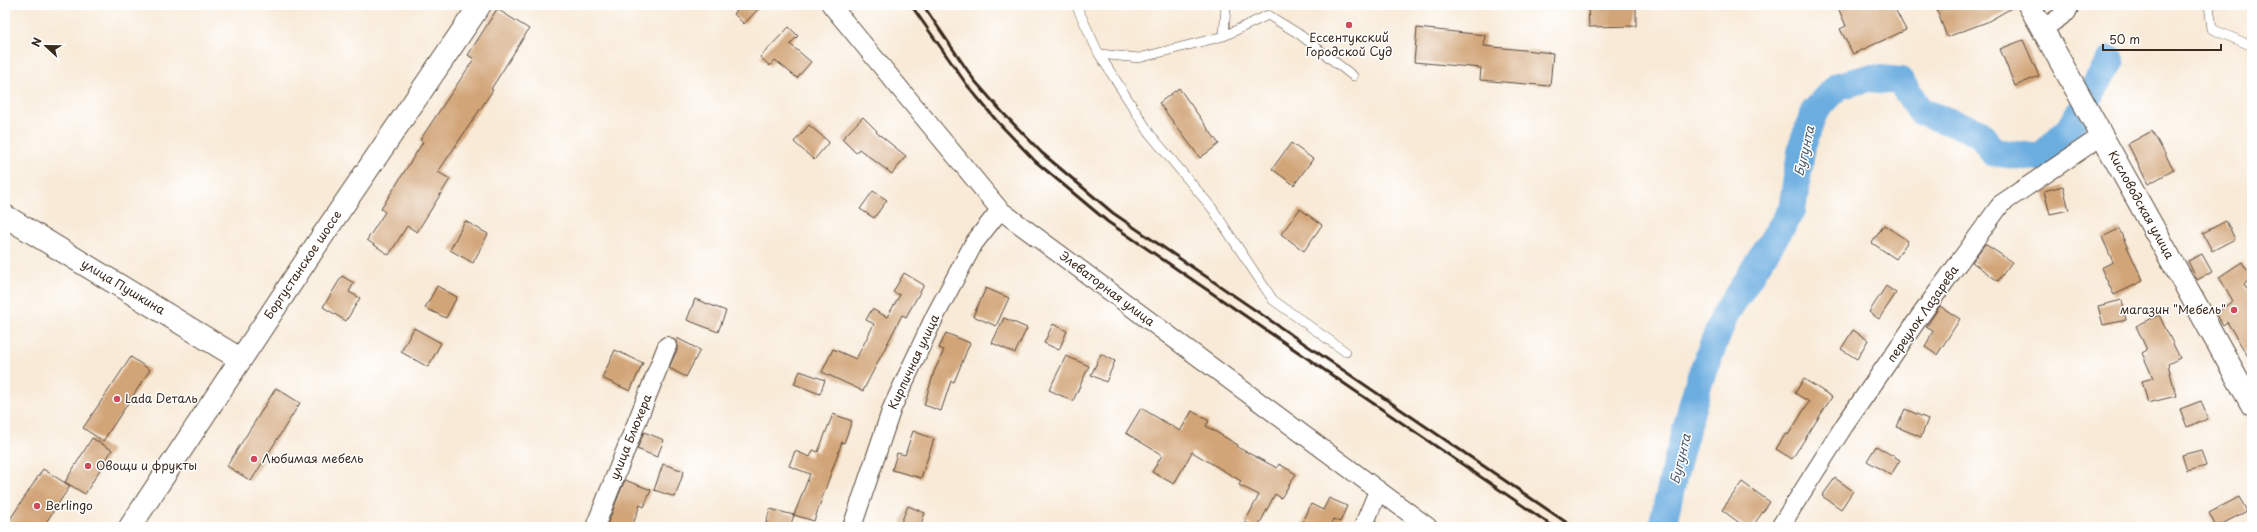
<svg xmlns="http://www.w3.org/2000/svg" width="2257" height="532" font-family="'Playpen Sans',sans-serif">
<rect width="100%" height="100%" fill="#fff"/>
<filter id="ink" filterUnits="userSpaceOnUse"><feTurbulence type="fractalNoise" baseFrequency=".025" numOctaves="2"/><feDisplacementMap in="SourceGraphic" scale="8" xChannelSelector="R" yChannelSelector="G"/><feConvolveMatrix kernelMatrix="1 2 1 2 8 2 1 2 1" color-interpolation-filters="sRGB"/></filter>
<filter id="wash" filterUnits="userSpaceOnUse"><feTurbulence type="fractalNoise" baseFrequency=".012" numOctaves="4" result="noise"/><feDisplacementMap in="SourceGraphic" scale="16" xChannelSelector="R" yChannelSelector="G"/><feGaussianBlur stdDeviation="0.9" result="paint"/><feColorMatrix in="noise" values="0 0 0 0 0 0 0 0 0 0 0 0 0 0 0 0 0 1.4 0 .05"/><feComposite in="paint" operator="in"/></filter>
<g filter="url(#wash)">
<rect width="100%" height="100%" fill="#f8ead7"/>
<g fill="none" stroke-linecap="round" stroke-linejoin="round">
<!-- river -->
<path stroke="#6cade0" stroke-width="28" d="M1662,527L1676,466L1699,381L1725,315L1792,210L1802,146L1814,112L1838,86L1869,78L1900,81L1921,112L1979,132L1993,152L2040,158L2069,129L2111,60"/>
</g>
<g id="blocks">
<!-- building -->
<path fill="#d2a578" d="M742,5H762L744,24L734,14Z
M1588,5H1636V26L1589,27Z
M1837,5H1893L1906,30L1853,54L1840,29L1846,26Z
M1935,5H2017L1987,22L1947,37Z
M497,9L529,29L491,89L493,90L438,172L450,179L417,232L407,226L389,255L367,240L385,212L381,209L423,142L420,140L474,59L468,55Z
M789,27L798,36L790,44L811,62L797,78L775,60L770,66L760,57Z
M1417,28L1485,35L1484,46L1553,53L1550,86L1480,80L1481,68L1414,62Z
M2023,40L2039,76L2015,86L2000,49Z
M1179,88L1219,144L1200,158L1159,103Z
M863,117L877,131L876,132L906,156L892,174L859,149L856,153L842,139Z
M809,125L829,142L814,160L794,142Z
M2152,131L2174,170L2148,184L2128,144Z
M1291,143L1313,159L1294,185L1272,169Z
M2063,186L2069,210L2050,214L2044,191Z
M873,191L887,200L874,218L860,209Z
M1300,209L1322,225L1304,251L1281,234Z
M465,221L488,234L473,263L450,250Z
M2226,221L2235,239L2212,251L2203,233Z
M1884,225L1908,241L1896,259L1872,243Z
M2119,229L2143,281L2114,295L2101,268L2113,262L2102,237Z
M1985,244L2012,262L1998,281L1972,262Z
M2202,254L2212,272L2197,280L2188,261Z
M2242,262L2252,279L2244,284L2252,297V363L2227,322L2223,325L2216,313L2233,301L2219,277Z
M904,273L924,285L906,317L902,315L863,391L822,372L833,349L856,359L874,324L866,320L872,309L887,317L900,295L893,292Z
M342,276L354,283L349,292L360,298L346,321L323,307Z
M437,286L457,297L446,318L425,308Z
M1886,286L1896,293L1879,319L1869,312Z
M986,288L1009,298L996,326L973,316Z
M695,299L726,311L718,332L687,320Z
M2122,300L2126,320L2103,325L2098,306Z
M1940,306L1960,319L1937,355L1925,347L1933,331L1926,327Z
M2159,315L2180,358L2168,364L2176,396L2148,403L2142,381L2153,378L2142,353L2147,350L2136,326Z
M1004,318L1027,328L1015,353L992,343Z
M1053,324L1067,331L1059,350L1044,343Z
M414,328L441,343L428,367L401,352Z
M1853,330L1868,340L1857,359L1841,349Z
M946,333L970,343L954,382L951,381L941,411L924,405L934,372L944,350L939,348Z
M677,338L700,350L686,377L669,368L677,350Z
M615,350L643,363L630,391L602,378Z
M1101,354L1115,361L1106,382L1091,375Z
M1066,356L1089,366L1073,401L1049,390Z
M131,357L150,370L103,441L83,428Z
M800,371L825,380L820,394L794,384Z
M1804,379L1832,397L1792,459L1776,449L1786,433L1788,435L1809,402L1795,393Z
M276,388L300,403L251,481L227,466Z
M2201,401L2208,419L2187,427L2180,409Z
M1141,408L1180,431L1192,411L1209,421L1206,426L1238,445L1237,447L1277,468L1279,464L1296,474L1281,498L1275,494L1258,527H1254L1245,522L1259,495L1239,485L1241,481L1192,452L1174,484L1152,472L1162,455L1126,433Z
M1905,409L1928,419L1921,437L1897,427Z
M833,414L852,421L844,443L842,442L814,521L794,515L810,474L789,466L795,451L810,457L813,450L818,452Z
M913,431L934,439L921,478L892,470L897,453L905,455Z
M644,432L664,440L657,457L637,449Z
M92,438L112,450L85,494L65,482Z
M1876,446L1900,460L1891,475L1867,461Z
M2201,450L2206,466L2187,471L2182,455Z
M663,464L684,471L675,497L654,490Z
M43,469L70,486L43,527H5Z
M1835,478L1853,491L1841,509L1822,496Z
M625,480L651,490L644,507L640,505L632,527H606Z
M1742,482L1770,502L1752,527H1745L1722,510Z
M2239,497L2247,511L2216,527L2209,513Z
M1329,498L1347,506L1340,522L1333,519L1329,527H1301L1311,504L1323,510Z
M908,506L925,513L920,527H899Z
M770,509L794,515L790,527H778L766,523Z"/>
</g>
</g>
<g filter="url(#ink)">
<use href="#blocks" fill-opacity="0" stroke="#57473a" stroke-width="1"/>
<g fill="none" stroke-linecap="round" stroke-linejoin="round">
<defs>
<path id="service" d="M1076,5L1099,54L1139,58L1224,36L1226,5
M2209,5L2212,29L2252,46
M1224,36L1268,15L1299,34L1353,76
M1099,54L1150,134L1212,208L1273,300L1346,352"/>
<path id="minor" d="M831,5L1000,210L1428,527
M2043,29L2067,12L2070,5
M595,527L667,346
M852,527L892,408L935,316L974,243L1000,210
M1363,527L1378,491
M1780,527L1844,426L1918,319L2001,204L2103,135"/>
<path id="tertiary" d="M2029,5L2252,405
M5,216L240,359
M130,527L323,235L480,5"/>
</defs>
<!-- service casing -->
<use href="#service" stroke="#57473a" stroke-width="10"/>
<!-- minor casing -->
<use href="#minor" stroke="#57473a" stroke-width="20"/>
<!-- tertiary casing -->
<use href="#tertiary" stroke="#57473a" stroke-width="24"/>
<!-- service -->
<use href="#service" stroke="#fff" stroke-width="9"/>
<!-- minor -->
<use href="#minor" stroke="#fff" stroke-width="18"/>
<!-- tertiary -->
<use href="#tertiary" stroke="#fff" stroke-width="22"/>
<!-- rail -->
<path stroke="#3b2a1e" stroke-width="3" d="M911,5L967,85L996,120L1035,161L1108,222L1554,527
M923,5L974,80L1003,113L1042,153L1113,213L1573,527"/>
</g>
</g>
<!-- markers -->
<g fill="#d1495b" stroke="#fff" stroke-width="1.5">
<circle cx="1349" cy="25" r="4"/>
<circle cx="2234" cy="310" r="4"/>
<circle cx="117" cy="399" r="4"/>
<circle cx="254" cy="459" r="4"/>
<circle cx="88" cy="466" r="4"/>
<circle cx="37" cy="506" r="4"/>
</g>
<g text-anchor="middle" stroke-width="3" stroke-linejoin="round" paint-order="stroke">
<!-- poi labels -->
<g font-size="12" fill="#3b2a1e" stroke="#fff" text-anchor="start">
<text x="1349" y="42" text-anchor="middle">Ессентукский<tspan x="1349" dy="14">Городской Суд</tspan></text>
<text x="2226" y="314" text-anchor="end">магазин "Мебель"</text>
<text x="125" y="403">Lada Dеталь</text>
<text x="262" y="463">Любимая мебель</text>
<text x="96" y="470">Овощи и фрукты</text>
<text x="45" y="510">Berlingo</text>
</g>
<!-- street labels -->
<g font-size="12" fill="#3b2a1e" stroke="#fff">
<text transform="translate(2141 205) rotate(61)" y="4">Кисловодская улица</text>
<text transform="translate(303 265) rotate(-56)" y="4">Боргустанское шоссе</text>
<text transform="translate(123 287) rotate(31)" y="4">улица Пушкина</text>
<text transform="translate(1107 289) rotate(37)" y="4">Элеваторная улица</text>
<text transform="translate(1923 314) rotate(-55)" y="4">переулок Лазарева</text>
<text transform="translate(914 362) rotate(-65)" y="4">Кирпичная улица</text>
<text transform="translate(631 437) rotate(-68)" y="4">улица Блюхера</text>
</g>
<!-- water labels -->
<g font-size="13" font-style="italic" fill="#4f5e6c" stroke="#fff">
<text transform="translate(1804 151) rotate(-77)" y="5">Бугунта</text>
<text transform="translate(1680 459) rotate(-76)" y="5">Бугунта</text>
</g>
</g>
<!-- margin -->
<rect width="2257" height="532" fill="none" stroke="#fff" stroke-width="20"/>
<!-- north arrow -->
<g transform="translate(46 46) rotate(292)" stroke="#ffffff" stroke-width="3" paint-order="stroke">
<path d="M0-3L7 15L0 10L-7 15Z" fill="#3b2a1e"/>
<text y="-6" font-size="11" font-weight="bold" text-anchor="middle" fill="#3b2a1e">N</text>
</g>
<!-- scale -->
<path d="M2103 44v6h118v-6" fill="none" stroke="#3b2a1e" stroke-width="2"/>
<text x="2109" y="44" font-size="12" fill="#3b2a1e" stroke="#ffffff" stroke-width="3" paint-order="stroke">50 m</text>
</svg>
